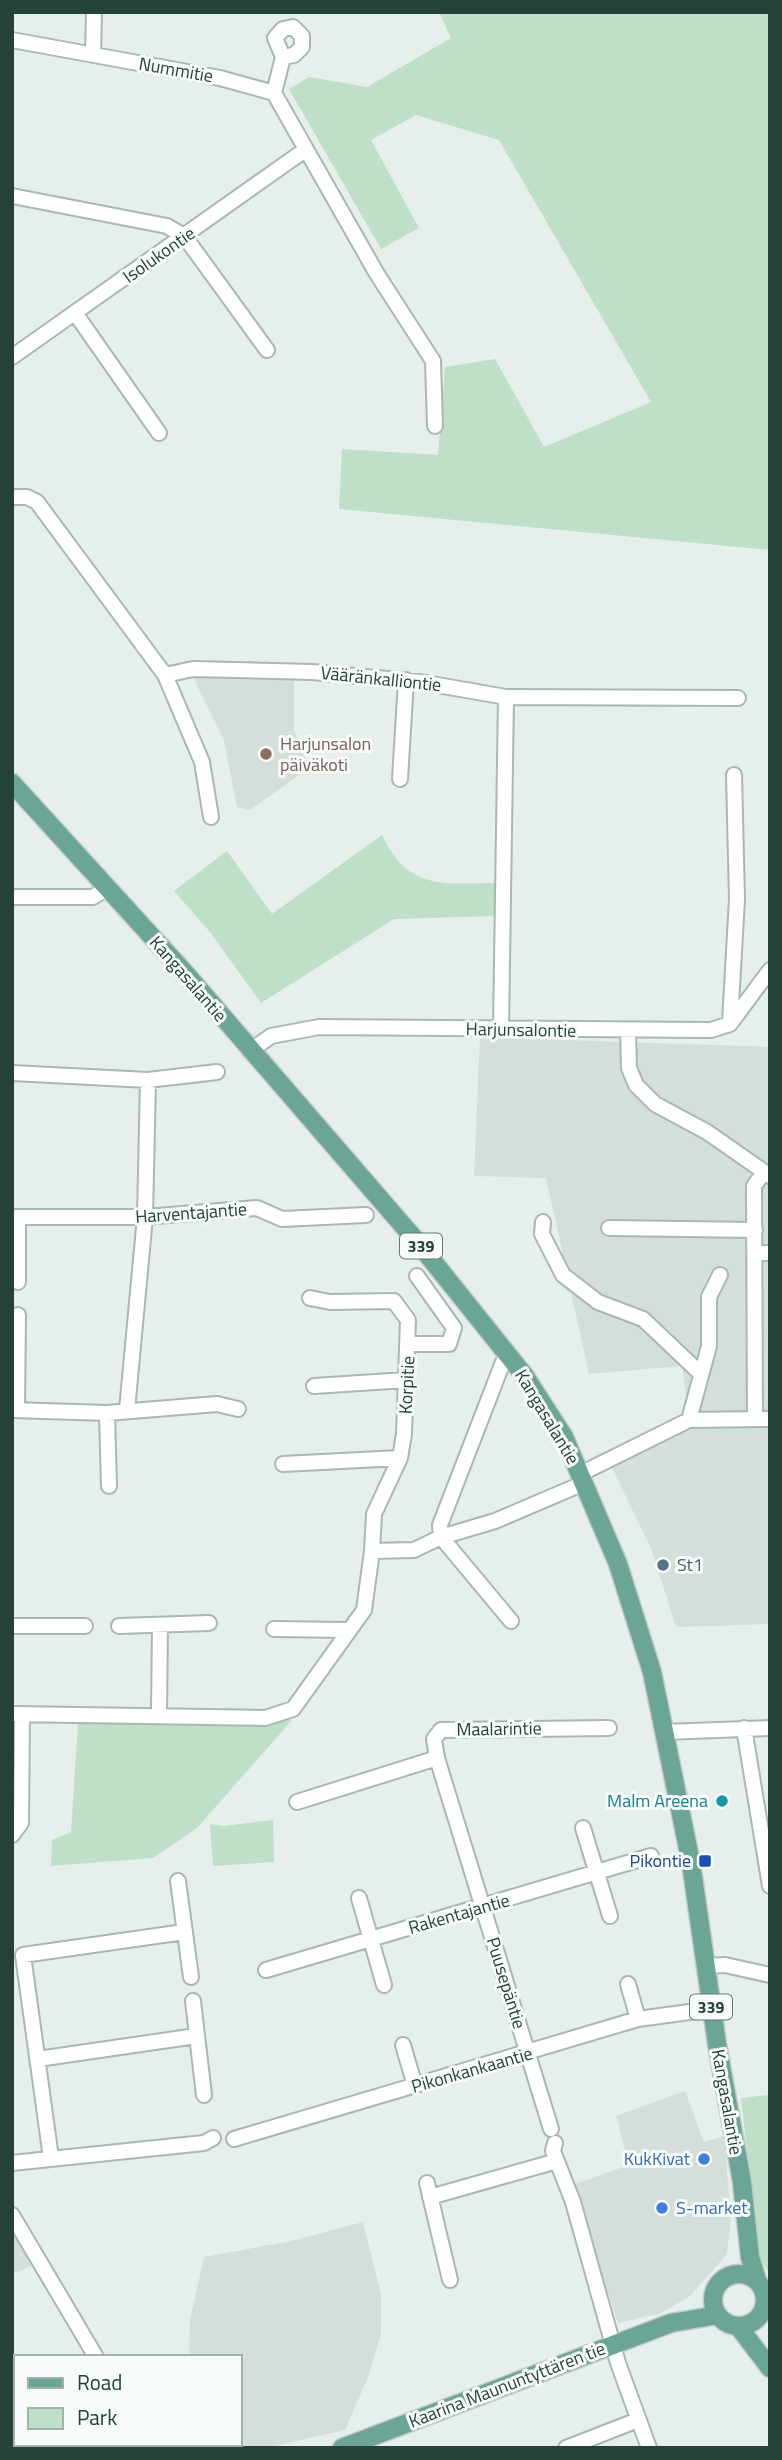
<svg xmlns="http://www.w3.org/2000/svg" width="782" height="2460" font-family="'Titillium Web',sans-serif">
<rect width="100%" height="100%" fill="#e6efeb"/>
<!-- built -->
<path fill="#d4dfda" d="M192,675L294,676V730L309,768L250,810L237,807L224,740Z
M480,1037L770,1047V1624L676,1627L651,1548L606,1456L689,1420L682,1366L589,1374L546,1178L474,1176Z
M685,2091L704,2142L724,2136L731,2218L727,2254L690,2296L661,2313L618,2323L572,2185L629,2165L616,2116Z
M363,2222L381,2294V2334L368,2377L345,2430L266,2448H191V2444H240V2357H189L190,2320L204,2257L291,2241Z
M12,2231L33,2265L12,2274Z"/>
<!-- green -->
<path fill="#bfe0c8" d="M439,12H770V550L339,509L342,449L438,455L445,367L495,359L544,447L651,402L499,140L416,115L371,140L419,228L381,249L289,89L309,77L367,87L451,38Z
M382,835C409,892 444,883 499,883L497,916L394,919L261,1003L210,932L174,891L227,851L272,914Z
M292,1720L197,1828L153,1858L51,1866L52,1840L71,1832L78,1724Z
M273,1820L274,1862L213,1866L210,1824L223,1826Z
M770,2095V2276L758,2253L741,2098Z"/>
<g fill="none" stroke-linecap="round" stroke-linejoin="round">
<defs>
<path id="minor" d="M12,40L220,78L274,93L377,274L433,361L435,426
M93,55L94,12
M274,93L283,57L294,55L302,47V36L293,27L283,29L275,38L283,57
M12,196L167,226L185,237L267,350
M75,313L159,433
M12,357L305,150
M12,497H27L37,502L165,675L193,669L312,672L420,682L506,697L738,698
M165,675L202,762L211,817
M400,779L406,680
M12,897H93L107,888
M730,1022L737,899L734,775
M501,1029L506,697
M628,1032L629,1068L636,1085L655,1104L707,1132L770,1176
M250,1051L271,1036L319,1027L711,1030L730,1024L770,970
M12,1073L148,1080L217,1072
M12,1217H145L257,1208L282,1219L366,1215
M18,1217V1282
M543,1222L542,1234L563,1275L598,1302L643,1319L700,1373
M609,1228L755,1230
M755,1253H770
M310,1298L330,1302L394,1301L408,1320L404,1434L400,1458L374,1514L372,1551
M409,1344H449L454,1328L417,1276
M503,1362L440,1525L441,1537L511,1621
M314,1386L406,1380
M12,1410L107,1413L217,1404L238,1409
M17,1410L18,1315
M127,1410L145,1217L148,1080
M107,1413L109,1486
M755,1419L754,1186L764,1172
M689,1420L709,1346V1297L720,1275
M283,1464L400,1458
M580,1474L689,1420L770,1419
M12,1626H85
M119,1626L209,1623
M274,1629L347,1630
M12,1714L265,1718L293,1709L364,1610L372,1551L414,1550L441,1537L495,1521L584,1483
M159,1714L160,1626
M744,1728L770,1886
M664,1732L770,1728
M437,1758L551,2129
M297,1802L437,1758L434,1739L441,1730L609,1728
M583,1828L610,1916
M12,1835L21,1823L22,1714
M178,1881L191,1977
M359,1898L384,1985
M706,1966L725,1965L770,1975
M266,1970L651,1856
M628,1984L638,2019
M193,2001L204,2095
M403,2045L415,2086
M38,2059L196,2036
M234,2139L638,2019L711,2009
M555,2143L553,2151L573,2202L618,2363L649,2448
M51,2158L23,1955L184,1932
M12,2163L204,2143L213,2138
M427,2183L450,2280
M430,2197L557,2161
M12,2215L96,2357
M131,2444L132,2448
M566,2448L638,2420"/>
<path id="major" d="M12,783L185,973L419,1244L524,1375L564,1437L618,1564L652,1672L691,1863L717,2044L742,2182L750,2257L757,2280
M713 2300a26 26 0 1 1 52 0a26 26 0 1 1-52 0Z
M738,2326L770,2368
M342,2448L671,2323L718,2315"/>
</defs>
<!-- minor casing -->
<use href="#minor" stroke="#a8b8b2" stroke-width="18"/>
<!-- major casing -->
<use href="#major" stroke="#c2cac8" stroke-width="21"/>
<!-- minor -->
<use href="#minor" stroke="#fff" stroke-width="14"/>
<!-- major -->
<use href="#major" stroke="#6aa596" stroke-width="18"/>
</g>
<!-- markers -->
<circle fill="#8d6e63" stroke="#f7fbf9" stroke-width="2.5" cx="266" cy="754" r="7"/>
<circle fill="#5c6f8a" stroke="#f7fbf9" stroke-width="2.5" cx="663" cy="1565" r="7"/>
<circle fill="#0f9aa8" stroke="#f7fbf9" stroke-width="2.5" cx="722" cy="1801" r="7"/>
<rect fill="#1a4fb4" stroke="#f7fbf9" stroke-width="2.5" x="698" y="1854" width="14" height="14" rx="3.5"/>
<g fill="#3f7fe0" stroke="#f7fbf9" stroke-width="2.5">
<circle cx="704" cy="2159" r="7"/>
<circle cx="662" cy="2208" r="7"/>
</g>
<g text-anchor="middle" stroke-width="6" stroke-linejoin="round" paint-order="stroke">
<!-- shield labels -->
<g fill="#f7fbf9" stroke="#637a73" stroke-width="2">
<rect x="400" y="1233.5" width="42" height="25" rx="5"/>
<rect x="690" y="1994.5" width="42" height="25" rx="5"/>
</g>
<g font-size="16" font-weight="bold" fill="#24423a">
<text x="421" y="1252">339</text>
<text x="711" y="2013">339</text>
</g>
<!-- street labels -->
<g font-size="18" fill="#24423a" stroke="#f7fbf9">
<text transform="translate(176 70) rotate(10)" y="6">Nummitie</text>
<text transform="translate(159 255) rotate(-35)" y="6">Isolukontie</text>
<text transform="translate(381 679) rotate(6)" y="6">Vääränkalliontie</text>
<text transform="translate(188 979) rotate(49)" y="6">Kangasalantie</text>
<text transform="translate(521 1030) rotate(1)" y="6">Harjunsalontie</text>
<text transform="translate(191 1213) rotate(-4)" y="6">Harventajantie</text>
<text transform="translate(407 1385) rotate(-87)" y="6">Korpitie</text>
<text transform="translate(547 1417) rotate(59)" y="6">Kangasalantie</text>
<text transform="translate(499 1729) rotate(-1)" y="6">Maalarintie</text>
<text transform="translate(459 1914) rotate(-16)" y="6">Rakentajantie</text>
<text transform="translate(506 1983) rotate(73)" y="6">Puusepäntie</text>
<text transform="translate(472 2070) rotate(-16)" y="6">Pikonkankaantie</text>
<text transform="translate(727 2102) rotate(80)" y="6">Kangasalantie</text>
<text transform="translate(507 2385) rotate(-21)" y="6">Kaarina Maununtyttären tie</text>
</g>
<!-- education labels -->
<g font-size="18" fill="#785e54" stroke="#f7fbf9" text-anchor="start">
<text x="280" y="750">Harjunsalon<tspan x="280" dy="21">päiväkoti</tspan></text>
</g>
<!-- service labels -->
<g font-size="18" fill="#4e5e75" stroke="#f7fbf9" text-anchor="start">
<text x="677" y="1571">St1</text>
</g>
<!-- culture labels -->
<g font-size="18" fill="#0d838f" stroke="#f7fbf9" text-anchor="end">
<text x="708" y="1807">Malm Areena</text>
</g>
<!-- transit labels -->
<g font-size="18" fill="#164399" stroke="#f7fbf9" text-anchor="end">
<text x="691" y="1867">Pikontie</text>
</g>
<!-- shop labels -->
<g font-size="18" fill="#366cbe" stroke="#f7fbf9" text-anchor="end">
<text x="690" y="2165">KukKivat</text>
<text x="676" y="2214" text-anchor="start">S-market</text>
</g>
</g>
<!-- border -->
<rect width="782" height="2460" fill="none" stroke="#24423a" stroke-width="28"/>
<!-- legend -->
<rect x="14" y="2355" width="228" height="91" fill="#f7fbf9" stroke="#a3b1ad" stroke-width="2"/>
<rect x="28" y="2378" width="35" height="10" fill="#6aa596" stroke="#a3b1ad" stroke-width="2"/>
<text x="77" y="2390" font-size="21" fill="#24423a">Road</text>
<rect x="28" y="2408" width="35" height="21" fill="#bfe0c8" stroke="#a3b1ad" stroke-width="2"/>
<text x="77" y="2425" font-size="21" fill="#24423a">Park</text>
</svg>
